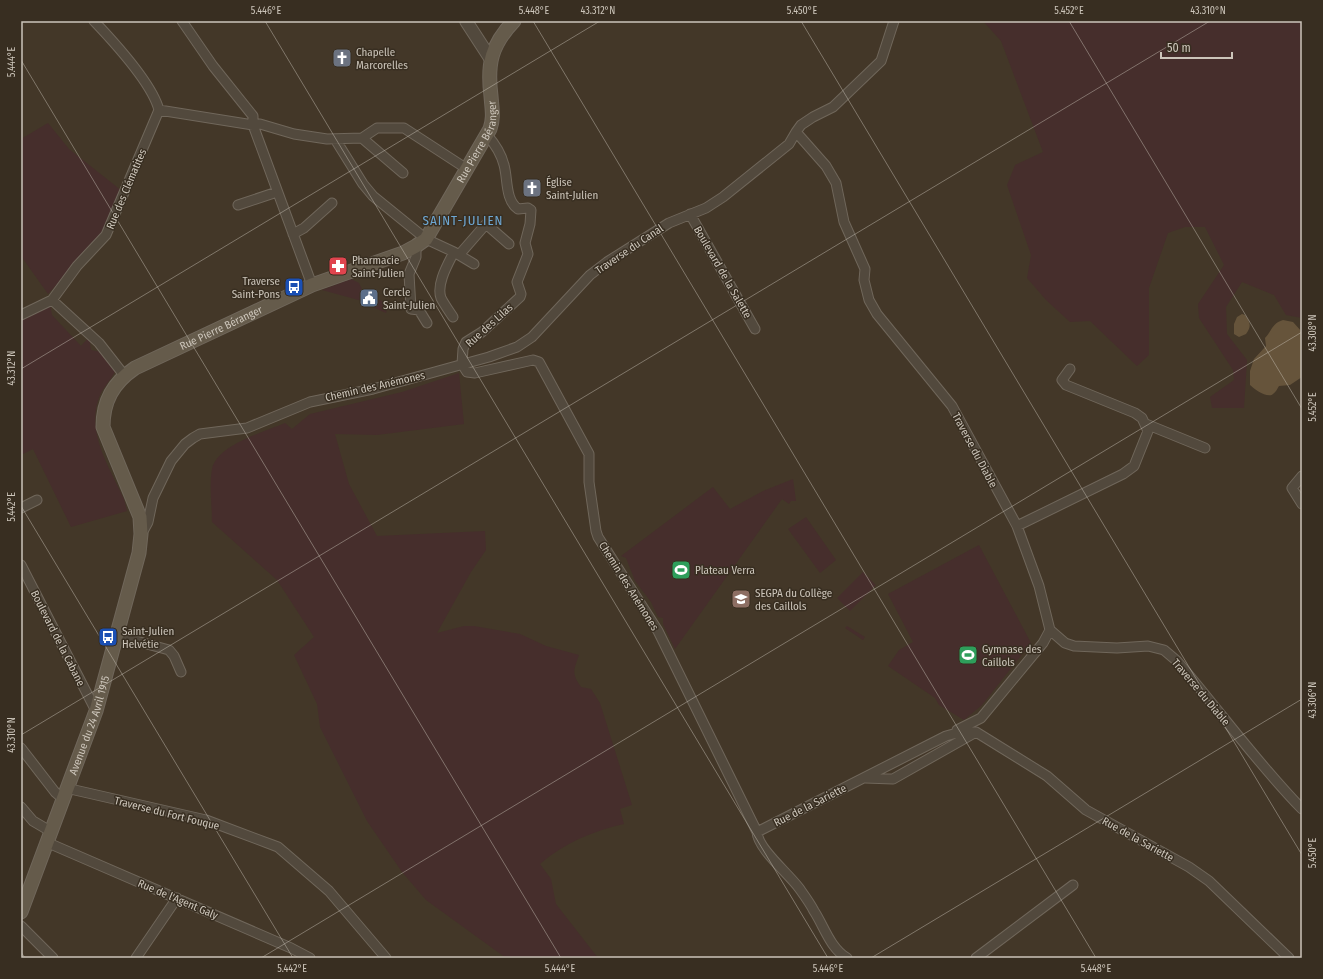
<svg xmlns="http://www.w3.org/2000/svg" width="1323" height="979" font-family="'Fira Sans Condensed',sans-serif">
<rect width="100%" height="100%" fill="#433728"/>
<!-- green -->
<path fill="#462e2c" d="M983,21H1302V318L1286,315L1274,295L1242,282L1226,307L1227,334L1247,360L1244,408H1212L1210,397L1234,380L1233,370L1199,318L1198,304L1224,265L1205,227H1185L1168,233L1149,288V355L1137,366L1090,321L1070,322L1046,300L1027,278L1031,255L1007,185L1015,165L1043,152L1001,41Z
M48,123L69,149L122,191L101,236L48,294L21,256V139Z
M351,279L359,283L366,298L389,302L386,313L366,304V302L322,290Z
M50,305L52,315L81,346L89,337L92,339L90,344L91,350L102,352L116,369C113,378 104,386 100,395C85,431 109,466 124,499L127,511L71,527L33,449L21,455V318Z
M459,373L464,424L377,435L335,434L349,484L377,536L485,531L486,550L471,572L437,633L464,626H474L520,634L546,646L579,655C574,670 571,673 581,687L591,689L600,703L632,805L620,809L624,824C593,831 564,843 540,864L551,879L556,904L598,958H506L426,900L402,872L367,821L320,727L317,704L294,655L314,637L277,580L212,522C212,505 209,486 212,469C217,445 264,432 285,423L292,429L310,414L402,392Z
M793,479L796,501H791L789,504L782,499L675,649L663,624V618L658,617L651,602L635,581L626,558L621,556L713,487L730,509L763,491Z
M806,517L836,560L820,573L788,529Z
M979,545L1031,643L982,705L964,720L939,705L935,698L888,666L899,650L913,642L888,594Z
M863,572L876,585L850,611L837,598Z
M847,626L865,637L863,640L845,628Z"/>
<!-- water -->
<path fill="#66543b" d="M1242,314L1245,315C1250,322 1252,326 1246,334L1239,337L1234,334V324L1237,317Z
M1283,320L1293,322L1302,332V377L1290,385L1279,386C1277,389 1276,392 1273,394C1268,399 1254,389 1250,385V371L1254,359L1266,346L1265,338C1272,331 1272,323 1283,320Z"/>
<g fill="none" stroke-linecap="round" stroke-linejoin="round">
<defs>
<path id="minor" d="M94,21C114,42 152,83 159,110
M182,21L213,66L253,116V125L312,285
M894,21L881,61L833,107L813,117L801,125L796,132L826,166L836,183L844,222L865,269L864,280L869,300L877,314L952,406L1017,526L1039,586L1050,630L1065,643L1074,646L1117,648L1148,646L1164,650L1177,661C1219,710 1257,763 1302,809
M159,110L253,125L260,124L294,134L327,139L362,138L377,128H404L467,169
M362,138L403,173
M335,139L363,184L373,196L426,239L454,252L474,264
M238,205L277,192
M690,214L755,329
M293,234L304,228L332,203
M416,246V257L409,274L411,309L419,310L427,323
M459,255L486,224L509,244
M52,300L99,343L124,375
M21,315L52,300L77,266L106,235L159,110
M453,317C449,311 444,304 441,298C436,284 448,264 454,252
M462,364L467,372L475,373L533,360L539,362L589,454V482L596,531L598,537L658,631L757,832C758,849 788,873 799,888C804,895 810,903 814,911C824,926 830,948 847,958
M462,364L463,349L466,342L482,332L520,297L521,294L517,282L528,254L525,243L530,224L531,210L528,208L518,209C505,200 508,179 504,165C501,153 495,144 487,135
M1146,424L1205,448
M1302,476L1292,488L1302,504
M21,508L37,500
M1017,526L1123,474L1134,466L1148,431L1142,418L1135,413L1066,385L1062,380L1070,369
M142,533L148,522L153,498L171,461L185,444L193,438L200,434L247,428L310,402L373,389L489,357L517,347L532,337L590,275L607,262L669,223L706,208L723,197L789,144L796,132
M21,565L96,711
M118,636L169,650L174,656L181,672
M957,730L981,718L1043,643L1050,630
M21,748L55,792L62,798
M865,778L893,779L976,732
M66,788L206,820L278,847L329,891L386,958
M21,807L33,821L50,831
M757,832L946,736L964,731L976,732L1047,776L1086,810L1189,867L1209,881L1289,958
M46,842L291,948L310,958
M21,926L53,958
M136,958L177,898
M976,958L1073,885"/>
<path id="tertiary" d="M466,21L490,58"/>
<g id="secondary">
<path id="s1" d="M21,912L96,711L139,553L141,534L140,517L103,427C103,401 113,383 135,368L312,285L403,253L416,246L426,239L490,129C494,118 492,109 491,96C487,64 491,45 514,21"/>
</g>
</defs>
<!-- minor casing -->
<use href="#minor" stroke="#70675b" stroke-width="11"/>
<!-- tertiary casing -->
<use href="#tertiary" stroke="#70675b" stroke-width="14"/>
<!-- secondary casing -->
<use href="#secondary" stroke="#70675b" stroke-width="15"/>
<!-- minor -->
<use href="#minor" stroke="#52493d" stroke-width="9"/>
<!-- tertiary -->
<use href="#tertiary" stroke="#52493d" stroke-width="12"/>
<!-- secondary -->
<use href="#secondary" stroke="#655b4b" stroke-width="13"/>
</g>
<!-- ticks -->
<path fill="none" stroke="#ccc5ba" stroke-width="1" stroke-opacity="0.45" d="M265,21L828,958M533,21L1096,958M801,21L1302,855M1069,21L1302,409M21,60L561,958M21,369L600,21M21,506L293,958M21,735L1210,21M21,952L25,958M261,958L1302,332M871,958L1302,699"/>
<!-- icons -->
<defs>
<symbol id="church-square" viewBox="-11 -11 22 22"><rect x="-9" y="-9" width="18" height="18" rx="4" fill="#6b7280" stroke="#382e21"/><path d="M-1.2-6h2.4v3.5h3.3v2.4h-3.3V6h-2.4V-.1h-3.3v-2.4h3.3Z" fill="#fff"/></symbol>
<symbol id="pharmacy-square" viewBox="-11 -11 22 22"><rect x="-9" y="-9" width="18" height="18" rx="4" fill="#e0444e" stroke="#382e21"/><path d="M-2-6h4v4h4v4h-4v4h-4v-4h-4v-4h4Z" fill="#fff"/></symbol>
<symbol id="bus-square" viewBox="-11 -11 22 22"><rect x="-9" y="-9" width="18" height="18" rx="4" fill="#1a4fb4" stroke="#382e21"/><path d="M-5-6H5V4H4V6H2V4H-2V6H-4V4H-5ZM-3.5-4V0h7V-4ZM-3.5 1.2v1.5H-2V1.2ZM2 1.2v1.5H3.5V1.2Z" fill="#fff"/></symbol>
<symbol id="civic-square" viewBox="-11 -11 22 22"><rect x="-9" y="-9" width="18" height="18" rx="4" fill="#5c6f8a" stroke="#382e21"/><path d="M-.6-6.5H3V-4.5H.6V-3L4-1V1h2V6H-6V1h2V-1L-.6-3ZM-1.2 2.5V6h2.4V2.5Z" fill="#fff"/></symbol>
<symbol id="stadium-square" viewBox="-11 -11 22 22"><rect x="-9" y="-9" width="18" height="18" rx="4" fill="#2e9e5b" stroke="#382e21"/><path d="M0-5a6.5 5 0 1 0 0 10a6.5 5 0 1 0 0-10ZM-3.5-1.8h7v3.6h-7Z" fill="#fff"/></symbol>
<symbol id="school-square" viewBox="-11 -11 22 22"><rect x="-9" y="-9" width="18" height="18" rx="4" fill="#8d6e63" stroke="#382e21"/><path d="M0-5L7-2L0 1L-7-2ZM-4 1L0 2.5L4 1V4Q0 6-4 4Z" fill="#fff"/></symbol>
</defs>
<g fill-rule="evenodd">
<use href="#church-square" x="331" y="47" width="22" height="22"/>
<use href="#church-square" x="521" y="177" width="22" height="22"/>
<use href="#pharmacy-square" x="327" y="255" width="22" height="22"/>
<use href="#bus-square" x="283" y="276" width="22" height="22"/>
<use href="#civic-square" x="358" y="287" width="22" height="22"/>
<use href="#stadium-square" x="670" y="559" width="22" height="22"/>
<use href="#school-square" x="730" y="588" width="22" height="22"/>
<use href="#bus-square" x="97" y="626" width="22" height="22"/>
<use href="#stadium-square" x="957" y="644" width="22" height="22"/>
</g>
<g text-anchor="middle" stroke-width="3" stroke-linejoin="round" paint-order="stroke">
<!-- poi labels -->
<g font-size="11" fill="#ccc5ba" stroke="#382e21" text-anchor="start">
<text x="356" y="56">Chapelle<tspan x="356" dy="13">Marcorelles</tspan></text>
<text x="546" y="186">Église<tspan x="546" dy="13">Saint-Julien</tspan></text>
<text x="352" y="264">Pharmacie<tspan x="352" dy="13">Saint-Julien</tspan></text>
<text x="280" y="285" text-anchor="end">Traverse<tspan x="280" dy="13">Saint-Pons</tspan></text>
<text x="383" y="296">Cercle<tspan x="383" dy="13">Saint-Julien</tspan></text>
<text x="695" y="574">Plateau Verra</text>
<text x="755" y="597">SEGPA du Collège<tspan x="755" dy="13">des Caillols</tspan></text>
<text x="122" y="635">Saint-Julien<tspan x="122" dy="13">Helvétie</tspan></text>
<text x="982" y="653">Gymnase des<tspan x="982" dy="13">Caillols</tspan></text>
</g>
<!-- street labels -->
<g font-size="11" fill="#ccc5ba" stroke="#382e21">
<text dy="4" stroke="none"><textPath href="#s1" startOffset="1012">Rue Pierre Béranger</textPath></text>
<text transform="translate(126 189) rotate(-67)" y="4">Rue des Clématites</text>
<text transform="translate(629 249) rotate(-34)" y="4">Traverse du Canal</text>
<text transform="translate(723 272) rotate(60)" y="4">Boulevard de la Salette</text>
<text transform="translate(489 325) rotate(-42)" y="4">Rue des Lilas</text>
<text dy="4" stroke="none"><textPath href="#s1" startOffset="677">Rue Pierre Béranger</textPath></text>
<text transform="translate(375 386) rotate(-13)" y="4">Chemin des Anémones</text>
<text transform="translate(975 450) rotate(62)" y="4">Traverse du Diable</text>
<text transform="translate(629 586) rotate(58)" y="4">Chemin des Anémones</text>
<text transform="translate(58 638) rotate(63)" y="4">Boulevard de la Cabane</text>
<text transform="translate(1201 692) rotate(50)" y="4">Traverse du Diable</text>
<text dy="4" stroke="none"><textPath href="#s1" startOffset="199">Avenue du 24 Avril 1915</textPath></text>
<text transform="translate(810 805) rotate(-27)" y="4">Rue de la Sariette</text>
<text transform="translate(167 813) rotate(14)" y="4">Traverse du Fort Fouque</text>
<text transform="translate(1138 839) rotate(29)" y="4">Rue de la Sariette</text>
<text transform="translate(178 899) rotate(23)" y="4">Rue de l'Agent Galy</text>
</g>
<!-- quarter labels -->
<g font-size="13" letter-spacing="1" fill="#6ea7d3" stroke="#382e21">
<text x="463" y="225">SAINT-JULIEN</text>
</g>
</g>
<!-- border -->
<rect width="1323" height="979" fill="none" stroke="#382e21" stroke-width="44"/>
<!-- scale -->
<path d="M1161 52v6h71v-6" fill="none" stroke="#ccc5ba" stroke-width="2"/>
<text x="1167" y="52" font-size="12" fill="#ccc5ba" stroke="#382e21" stroke-width="3" paint-order="stroke">50 m</text>
<rect x="22" y="22" width="1279" height="935" fill="none" stroke="#ccc5ba" stroke-width="1.5"/>
<g font-size="10" text-anchor="middle" fill="#ccc5ba">
<text x="266" y="14">5.446°E</text>
<text x="534" y="14">5.448°E</text>
<text x="598" y="14">43.312°N</text>
<text x="802" y="14">5.450°E</text>
<text x="1069" y="14">5.452°E</text>
<text x="1208" y="14">43.310°N</text>
<text transform="translate(11 62) rotate(-90)" y="4">5.444°E</text>
<text transform="translate(1312 333) rotate(-90)" y="4">43.308°N</text>
<text transform="translate(11 368) rotate(-90)" y="4">43.312°N</text>
<text transform="translate(1312 407) rotate(-90)" y="4">5.452°E</text>
<text transform="translate(11 507) rotate(-90)" y="4">5.442°E</text>
<text transform="translate(1312 700) rotate(-90)" y="4">43.306°N</text>
<text transform="translate(11 735) rotate(-90)" y="4">43.310°N</text>
<text transform="translate(1312 853) rotate(-90)" y="4">5.450°E</text>
<text x="292" y="972">5.442°E</text>
<text x="560" y="972">5.444°E</text>
<text x="828" y="972">5.446°E</text>
<text x="1096" y="972">5.448°E</text>
</g>
</svg>
